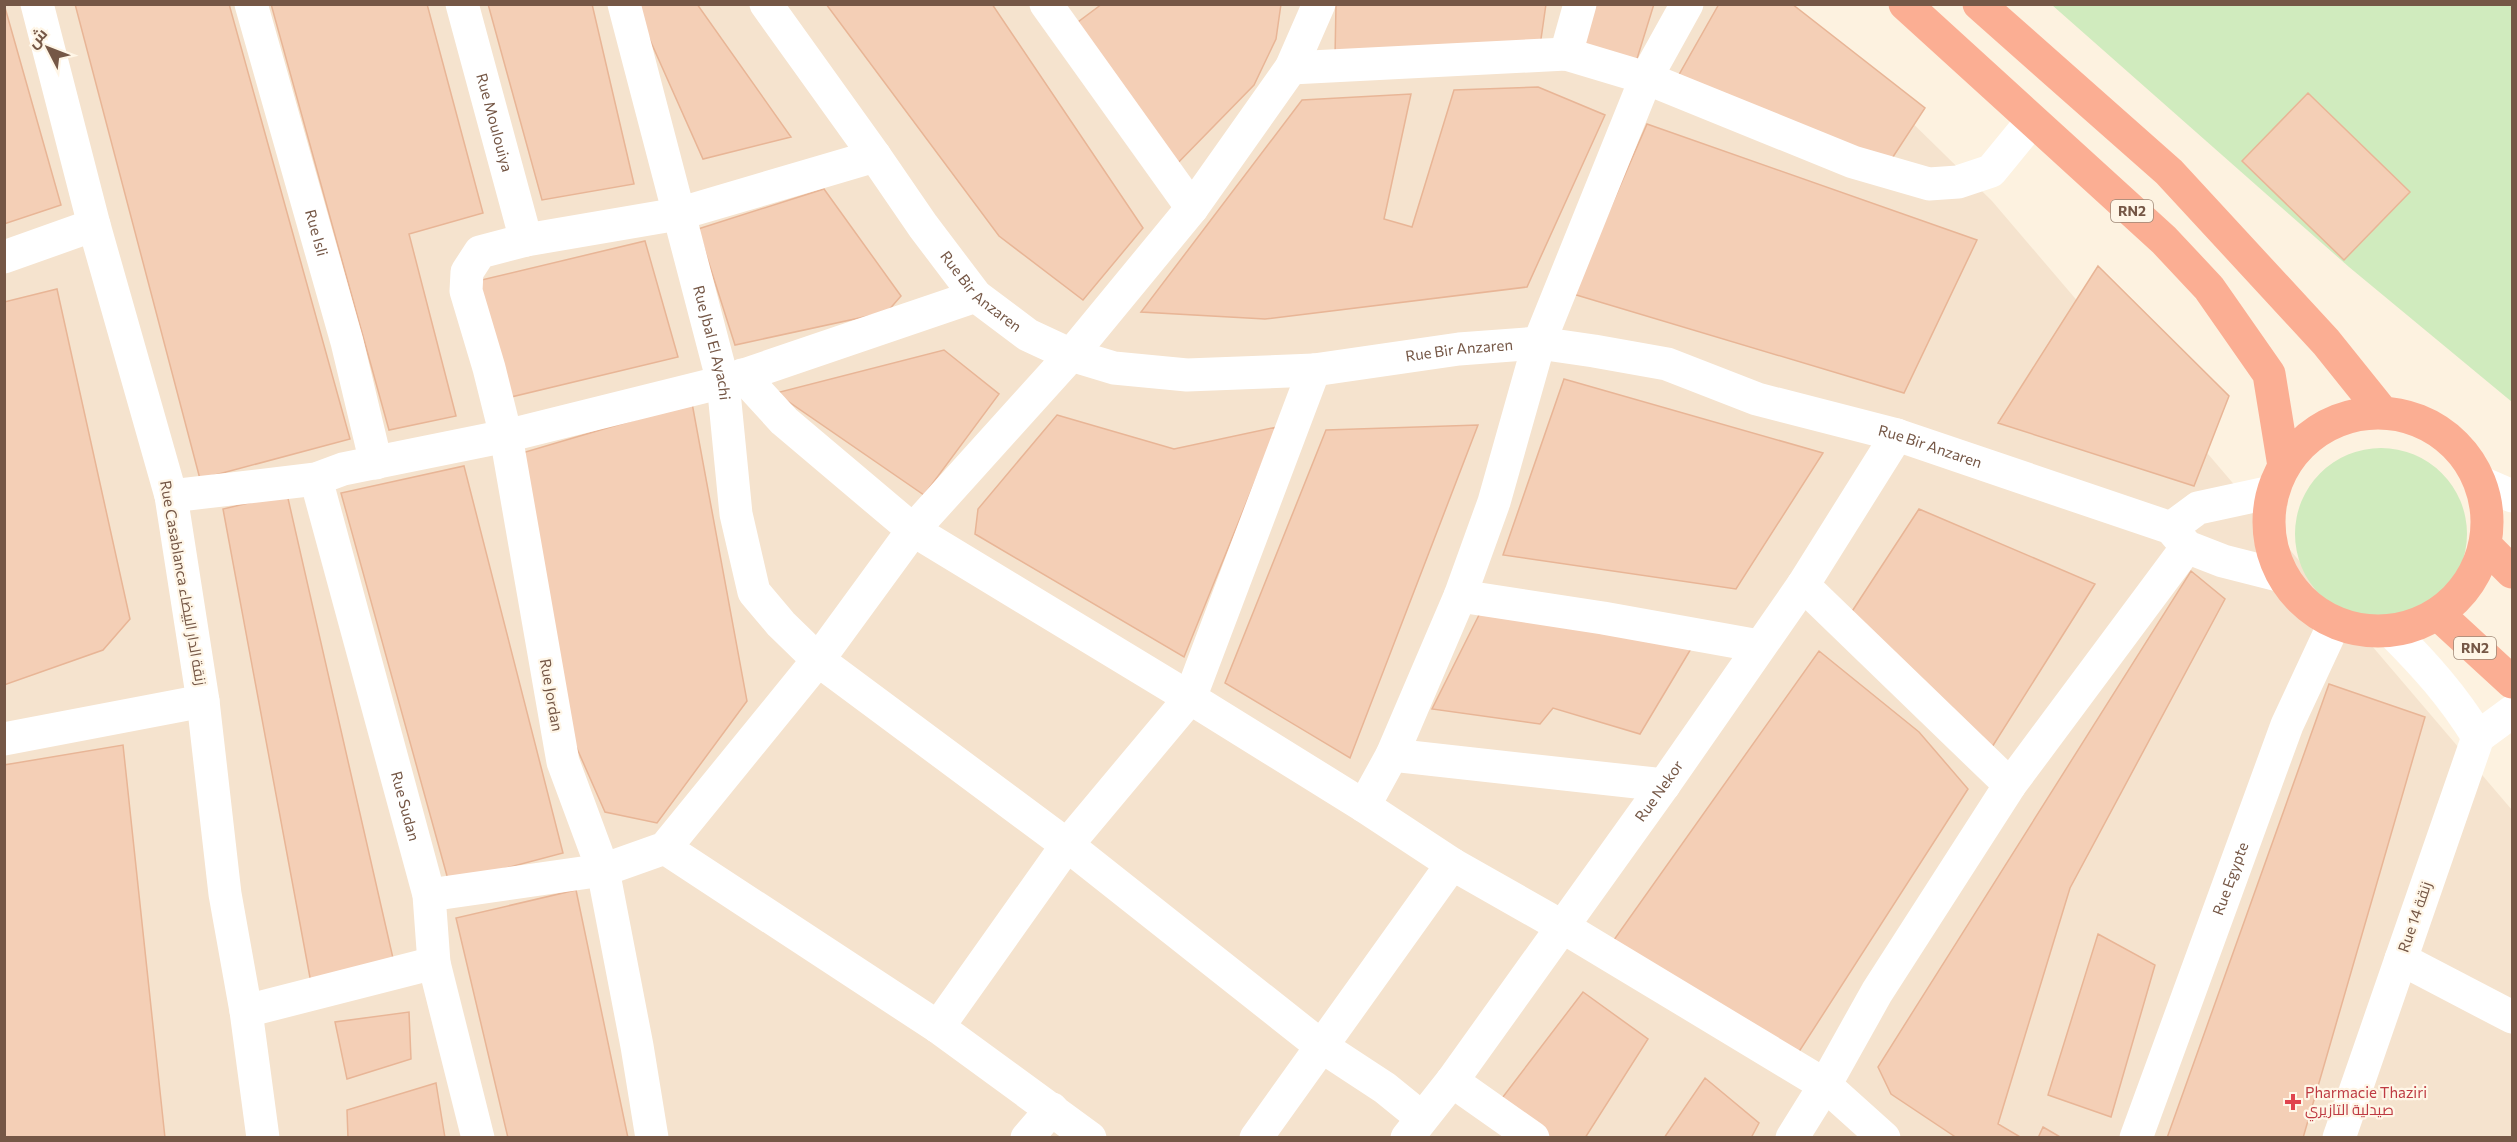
<svg xmlns="http://www.w3.org/2000/svg" width="2517" height="1142" font-family="Commissioner,Cairo,sans-serif">
<rect width="100%" height="100%" fill="#fdf2e0"/>
<!-- residential -->
<path fill="#f5e3ce" d="M5,5H1792L1992,201L2512,810V1137L5,1138Z"/>
<!-- green -->
<path fill="#d0ebbe" d="M2052,5H2512V402L2349,267Z
M2295 534a86 86 0 1 1 172 0a86 86 0 1 1-172 0Z"/>
<!-- building -->
<path fill="#f4cfb6" stroke="#e8b596" stroke-width="1.5" d="M4,4L61,205L4,224Z
M75,4H229L350,439L200,479Z
M271,4H427L483,213L409,234L456,416L389,430Z
M488,4H592L634,184L542,200Z
M634,4H697L791,137L703,159Z
M826,4H992L1143,228L1083,300L999,236Z
M1102,4H1281L1276,39L1254,85L1168,173L1078,22Z
M1336,4H1546L1540,46L1335,57Z
M1588,4H1654L1636,62L1580,46Z
M1719,4H1792L1925,108L1887,166L1676,80Z
M1538,87L1605,115L1527,287L1265,319L1141,312L1302,100L1411,94L1384,219L1412,227L1454,90Z
M2308,93L2410,192L2344,260L2242,161Z
M1647,124L1977,240L1904,393L1573,294Z
M824,189L901,296L887,312L735,345L698,229Z
M645,241L678,357L511,397L473,282Z
M2098,266L2229,396L2194,486L1998,423Z
M57,289L130,619L103,650L4,685V302Z
M944,350L999,394L924,495L776,393Z
M1564,379L1823,453L1736,589L1503,555Z
M692,403L747,701L657,823L605,812L575,744L522,453Z
M1057,415L1174,449L1277,427L1184,657L975,534L978,509Z
M1478,425L1350,758L1225,683L1326,430Z
M464,466L563,853L449,883L341,493Z
M287,494L395,967L311,983L223,509Z
M1919,509L2095,584L1987,755L1847,619Z
M2191,571L2225,599L2070,888L1998,1124L2022,1138H1957L1891,1094L1878,1067Z
M1484,605L1698,637L1640,734L1553,708L1540,724L1432,709Z
M1819,651L1919,732L1968,789L1793,1061L1611,944Z
M2329,684L2425,717L2303,1138H2167Z
M123,745L165,1138H4V765Z
M576,890L628,1138H508L456,918Z
M2098,934L2155,965L2111,1117L2048,1095Z
M1583,992L1648,1039L1585,1138H1550L1496,1106Z
M409,1012L411,1059L347,1079L335,1022Z
M1705,1078L1759,1123L1751,1138H1664Z
M436,1083L445,1138H348L347,1110Z
M2043,1127L2062,1138H2038Z"/>
<g fill="none" stroke-linecap="round" stroke-linejoin="round">
<!-- street -->
<g stroke="#fff" stroke-width="33">
<path id="s1" d="M251,4L347,342L376,463"/>
<path id="s2" d="M462,4L526,240"/>
<path id="s3" d="M624,4L723,382L736,514L754,592L781,624L818,660L1067,845L1321,1046L1385,1088L1422,1118"/>
<path d="M1046,4L1192,208"/>
<path d="M1566,54L1580,4"/>
<path d="M1291,68L1566,54L1646,78L1853,162L1929,184L1958,182L1991,171L2032,121"/>
<path d="M4,257L94,225"/>
<path d="M742,375L784,421L913,530L1190,698L1364,806L1452,864L1563,927L1825,1085L1884,1138"/>
<path id="s4" d="M316,479L429,895L434,963L478,1138"/>
<path d="M2480,482L2512,496"/>
<path d="M171,496L316,479L343,469L506,436L723,382L976,296"/>
<path d="M1803,585L2010,785"/>
<path d="M1460,596L1603,618L1759,646"/>
<path d="M2391,631C2425,665 2453,696 2478,737"/>
<path d="M4,739L203,701"/>
<path d="M1392,755L1664,785"/>
<path d="M1364,806L1392,755L1460,596L1494,502L1539,343L1646,78L1687,4"/>
<path d="M665,848L938,1027L1090,1138"/>
<path d="M429,895L603,870L665,848L818,660L913,530L1071,355L1192,208L1291,68L1319,4"/>
<path d="M2401,959L2512,1017"/>
<path d="M246,1011L434,963"/>
<path d="M938,1027L1067,845L1190,698L1314,370"/>
<path d="M1452,1081L1533,1138"/>
<path d="M652,1138L637,1046L603,870L563,762L506,436L489,368L466,291L467,272L480,252L526,240L678,214L875,156"/>
<path d="M1027,1138L1052,1109"/>
<path d="M1256,1138L1452,864"/>
<path id="s5" d="M1407,1138L1452,1081L1664,785L1803,585L1897,435"/>
<path d="M1792,1138L1825,1085L1877,992L2010,785L2187,547"/>
<path id="s6" d="M2136,1138L2287,725L2334,624"/>
<path d="M2339,1138L2478,737L2512,712"/>
</g>
<!-- secondary -->
<g stroke="#fff" stroke-width="33">
<path d="M37,4L94,225L171,496L203,701L225,894L246,1011L263,1138"/>
<path id="s7" d="M766,4L875,156L923,226L976,296L1028,335L1071,355L1114,368L1187,375L1314,370L1459,349L1539,343L1594,351L1667,364L1757,399L1897,435L2171,528L2187,547L2223,561L2282,576"/>
<path d="M2171,528L2198,508L2272,492"/>
</g>
<!-- highway -->
<path stroke="#fbae93" stroke-width="33" d="M1905,4L2164,240L2209,288L2269,374L2284,466
M1979,4L2169,172L2326,342L2383,413
M2269 522a109 109 0 1 1 218 0a109 109 0 1 1-218 0Z
M2485,545L2512,572
M2438,614L2512,682"/>
</g>
<!-- markers -->
<path fill="#e0444e" stroke="#fff6e7" stroke-width="2" d="M2290 1093h6v6h6v6h-6v6h-6v-6h-6v-6h6z"/>
<g text-anchor="middle" stroke-width="4.5" stroke-linejoin="round" paint-order="stroke">
<!-- shield labels -->
<g fill="#fff6e7" stroke="#9e8776" stroke-width="1.5">
<rect x="2111" y="200" width="42" height="22" rx="4.5"/>
<rect x="2454" y="637" width="42" height="22" rx="4.5"/>
</g>
<g font-size="14" font-weight="bold" fill="#755746">
<text x="2132" y="216">RN2</text>
<text x="2475" y="653">RN2</text>
</g>
<!-- street labels -->
<g font-size="15" fill="#755746" stroke="#fff6e7">
<text dy="5" stroke="none"><textPath href="#s2" startOffset="123">Rue Moulouiya</textPath></text>
<text dy="5" stroke="none"><textPath href="#s1" startOffset="238">Rue Isli</textPath></text>
<text dy="5" stroke="none"><textPath href="#s7" startOffset="360">Rue Bir Anzaren</textPath></text>
<text dy="5" stroke="none"><textPath href="#s3" startOffset="350">Rue Jbal El Ayachi</textPath></text>
<text dy="5" stroke="none"><textPath href="#s7" startOffset="864">Rue Bir Anzaren</textPath></text>
<text dy="5" stroke="none"><textPath href="#s7" startOffset="1350">Rue Bir Anzaren</textPath></text>
<text transform="translate(183 583) rotate(80)" y="5">Rue Casablanca زنقة الدار البيضاء</text>
<text transform="translate(551 695) rotate(80)" y="5">Rue Jordan</text>
<text dy="5" stroke="none"><textPath href="#s5" startOffset="429">Rue Nekor</textPath></text>
<text dy="5" stroke="none"><textPath href="#s4" startOffset="339">Rue Sudan</textPath></text>
<text dy="5" stroke="none"><textPath href="#s6" startOffset="276">Rue Egypte</textPath></text>
<text transform="translate(2415 917) rotate(-71)" y="5">Rue 14 زنقة</text>
</g>
<!-- health labels -->
<g font-size="15" fill="#be3a42" stroke="#fff6e7" text-anchor="start">
<text x="2305" y="1098">Pharmacie Thaziri<tspan x="2305" dy="17">صيدلية التازيري</tspan></text>
</g>
</g>
<!-- border -->
<rect width="2517" height="1142" fill="none" stroke="#755746" stroke-width="12"/>
<!-- north arrow -->
<g transform="translate(48 48) rotate(312)" stroke="#fff6e7" stroke-width="4.5" paint-order="stroke">
<path d="M0-4.5L10 22L0 15L-10 22Z" fill="#755746"/>
<text y="-9" font-size="16" font-weight="bold" text-anchor="middle" fill="#755746">ش</text>
</g>
</svg>
